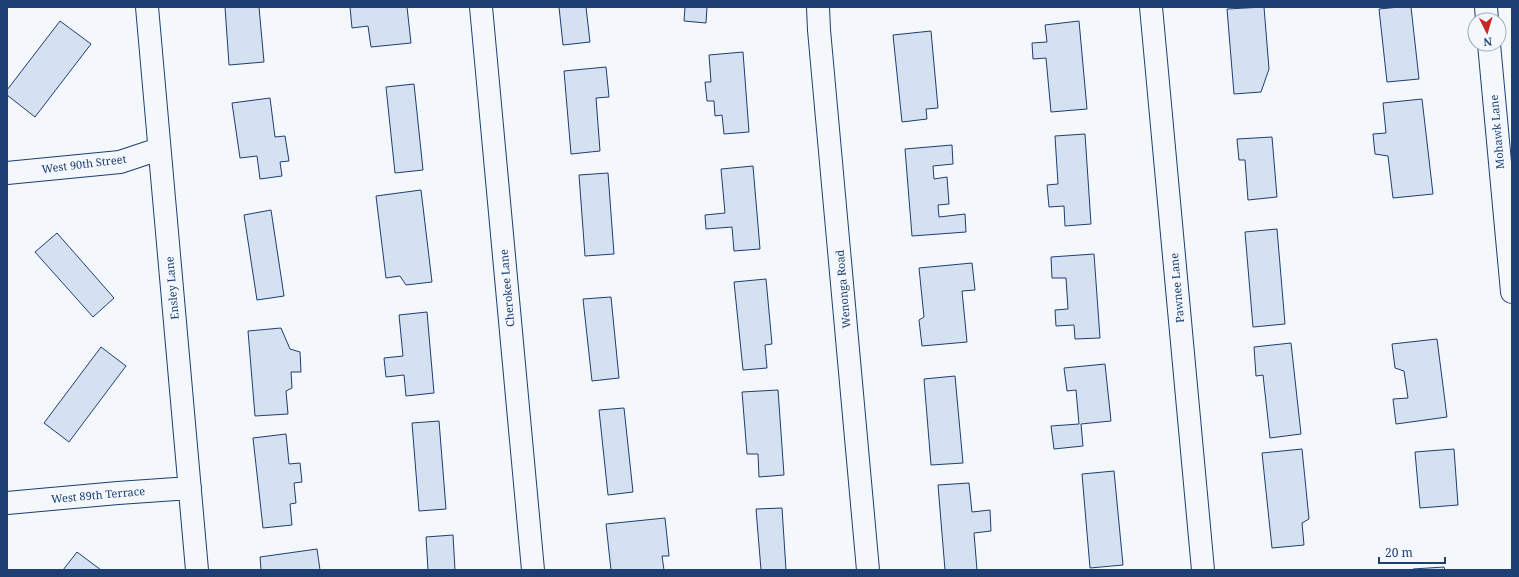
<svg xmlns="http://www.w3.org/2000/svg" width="1519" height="577" font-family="'Noto Serif',serif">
<rect width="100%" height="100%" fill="#f4f7fb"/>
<!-- building -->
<path fill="#d5e0f0" stroke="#1d3f73" d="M225,7H259L264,62L229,65Z
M350,7H407L411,43L371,47L368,26L352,28Z
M559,7H586L590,42L563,45Z
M685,7H707L706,23L684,21Z
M1264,7L1269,69L1261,92L1234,94L1227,9Z
M1399,7H1411L1419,79L1387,82L1379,9Z
M60,21L91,44L35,117L7,95V90Z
M1079,21L1087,109L1051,112L1046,58L1033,59L1032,43L1047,42L1045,25Z
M931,31L938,108L926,109L927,119L902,122L893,35Z
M743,52L749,132L724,134L722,115L715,116L714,101H707L705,82H711L709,55Z
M606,67L609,97L596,98L600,151L571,154L564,71Z
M414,84L423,170L395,173L386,87Z
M270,98L275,137L285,136L289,161L280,162L282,176L260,179L257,156L240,158L232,103Z
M1422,99L1433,194L1393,198L1388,156L1375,154L1373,134L1386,133L1383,103Z
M1085,134L1091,224L1065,226L1064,206L1049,207L1047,185L1058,184L1055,136Z
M1272,137L1277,197L1248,200L1245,160H1239L1237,139Z
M952,145L953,164L933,166L934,179L947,177L949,204L938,205L939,217L965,214L966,232L912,236L905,149Z
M753,166L760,249L734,251L732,227L706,229L705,215L725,213L721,169Z
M608,173L614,254L585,256L579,175Z
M421,190L432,282L406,285L400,276L386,278L376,196Z
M271,210L284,296L257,300L244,215Z
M1277,229L1285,324L1253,327L1245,232Z
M57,233L114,298L93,317L35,252Z
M1094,254L1100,338L1075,339L1074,325L1056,326L1055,310L1068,309L1066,278H1052L1051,257Z
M972,263L975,290L962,291L967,342L922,346L919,320L924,317L919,268Z
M766,279L772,344L765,345L767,368L743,370L734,282Z
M611,297L619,378L592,381L583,299Z
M427,312L434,393L406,396L404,375L386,377L384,358L403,356L399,315Z
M281,328L290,349L300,352L301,372H291L292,388L286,391L288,414L255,416L248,331Z
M1437,339L1447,417L1396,424L1393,399L1408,398L1404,371L1395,368L1392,344Z
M1291,343L1301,434L1270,438L1263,375L1256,376L1254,347Z
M101,347L126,366L69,442L44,423Z
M1105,364L1111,421L1081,424L1083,446L1054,449L1051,426L1079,424L1076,390L1067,391L1064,368Z
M955,376L963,463L931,465L924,379Z
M778,390L784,475L759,477L758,454H747L742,392Z
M624,408L633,492L608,495L599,410Z
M439,421L446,509L419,511L412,423Z
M286,434L289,464L300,463L302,482L294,483L296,503L290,504L292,525L263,528L253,438Z
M1302,449L1309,519L1302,523L1304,545L1272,548L1262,453Z
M1454,449L1458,505L1420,508L1415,452Z
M1114,471L1123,565L1090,568L1082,474Z
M969,483L972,512L990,510L991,531L974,533L977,570H945L938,485Z
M782,508L786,570H761L756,509Z
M665,518L669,556H662L664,570H611L606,524Z
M453,535L455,570H428L426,537Z
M317,549L320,570H261L260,557Z
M77,552L101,570H63Z
M1444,567L1445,570H1413V569Z"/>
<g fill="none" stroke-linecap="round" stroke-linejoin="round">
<defs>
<path id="minor" d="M147,7L197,570
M481,7L533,570
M818,7L819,30L868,570
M1151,7L1203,570
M1486,7L1487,20
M1489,44L1512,292
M7,173L120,162L159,149
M7,503L118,493L190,488"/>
</defs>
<!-- minor casing -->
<use href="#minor" stroke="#1d3f73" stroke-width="24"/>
<!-- minor -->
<use href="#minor" stroke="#f4f7fb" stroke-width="22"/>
</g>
<g text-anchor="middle" stroke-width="3" stroke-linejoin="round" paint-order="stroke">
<!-- street labels -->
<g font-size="11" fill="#1d3f73" stroke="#f4f7fb">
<text transform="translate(1497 132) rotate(-95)" y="4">Mohawk Lane</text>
<text transform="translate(84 164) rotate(-7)" y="4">West 90th Street</text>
<text transform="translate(172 288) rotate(-95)" y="4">Ensley Lane</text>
<text transform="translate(507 288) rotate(-95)" y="4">Cherokee Lane</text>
<text transform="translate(1177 288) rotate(-95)" y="4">Pawnee Lane</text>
<text transform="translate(843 289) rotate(-95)" y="4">Wenonga Road</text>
<text transform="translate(98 495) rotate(-5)" y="4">West 89th Terrace</text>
</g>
</g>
<!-- border -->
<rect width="1519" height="577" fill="none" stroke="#1d3f73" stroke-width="16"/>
<!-- north arrow -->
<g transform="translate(1487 32) rotate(175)"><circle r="19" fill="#f4f7fb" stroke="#9eadc5"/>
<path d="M0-3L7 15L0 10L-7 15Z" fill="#c62828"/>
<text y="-6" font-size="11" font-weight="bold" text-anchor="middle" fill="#1d3f73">N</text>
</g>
<!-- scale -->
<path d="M1379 557v6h66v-6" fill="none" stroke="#1d3f73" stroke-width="2"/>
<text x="1385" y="557" font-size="12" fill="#1d3f73" stroke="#f4f7fb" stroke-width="3" paint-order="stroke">20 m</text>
</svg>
